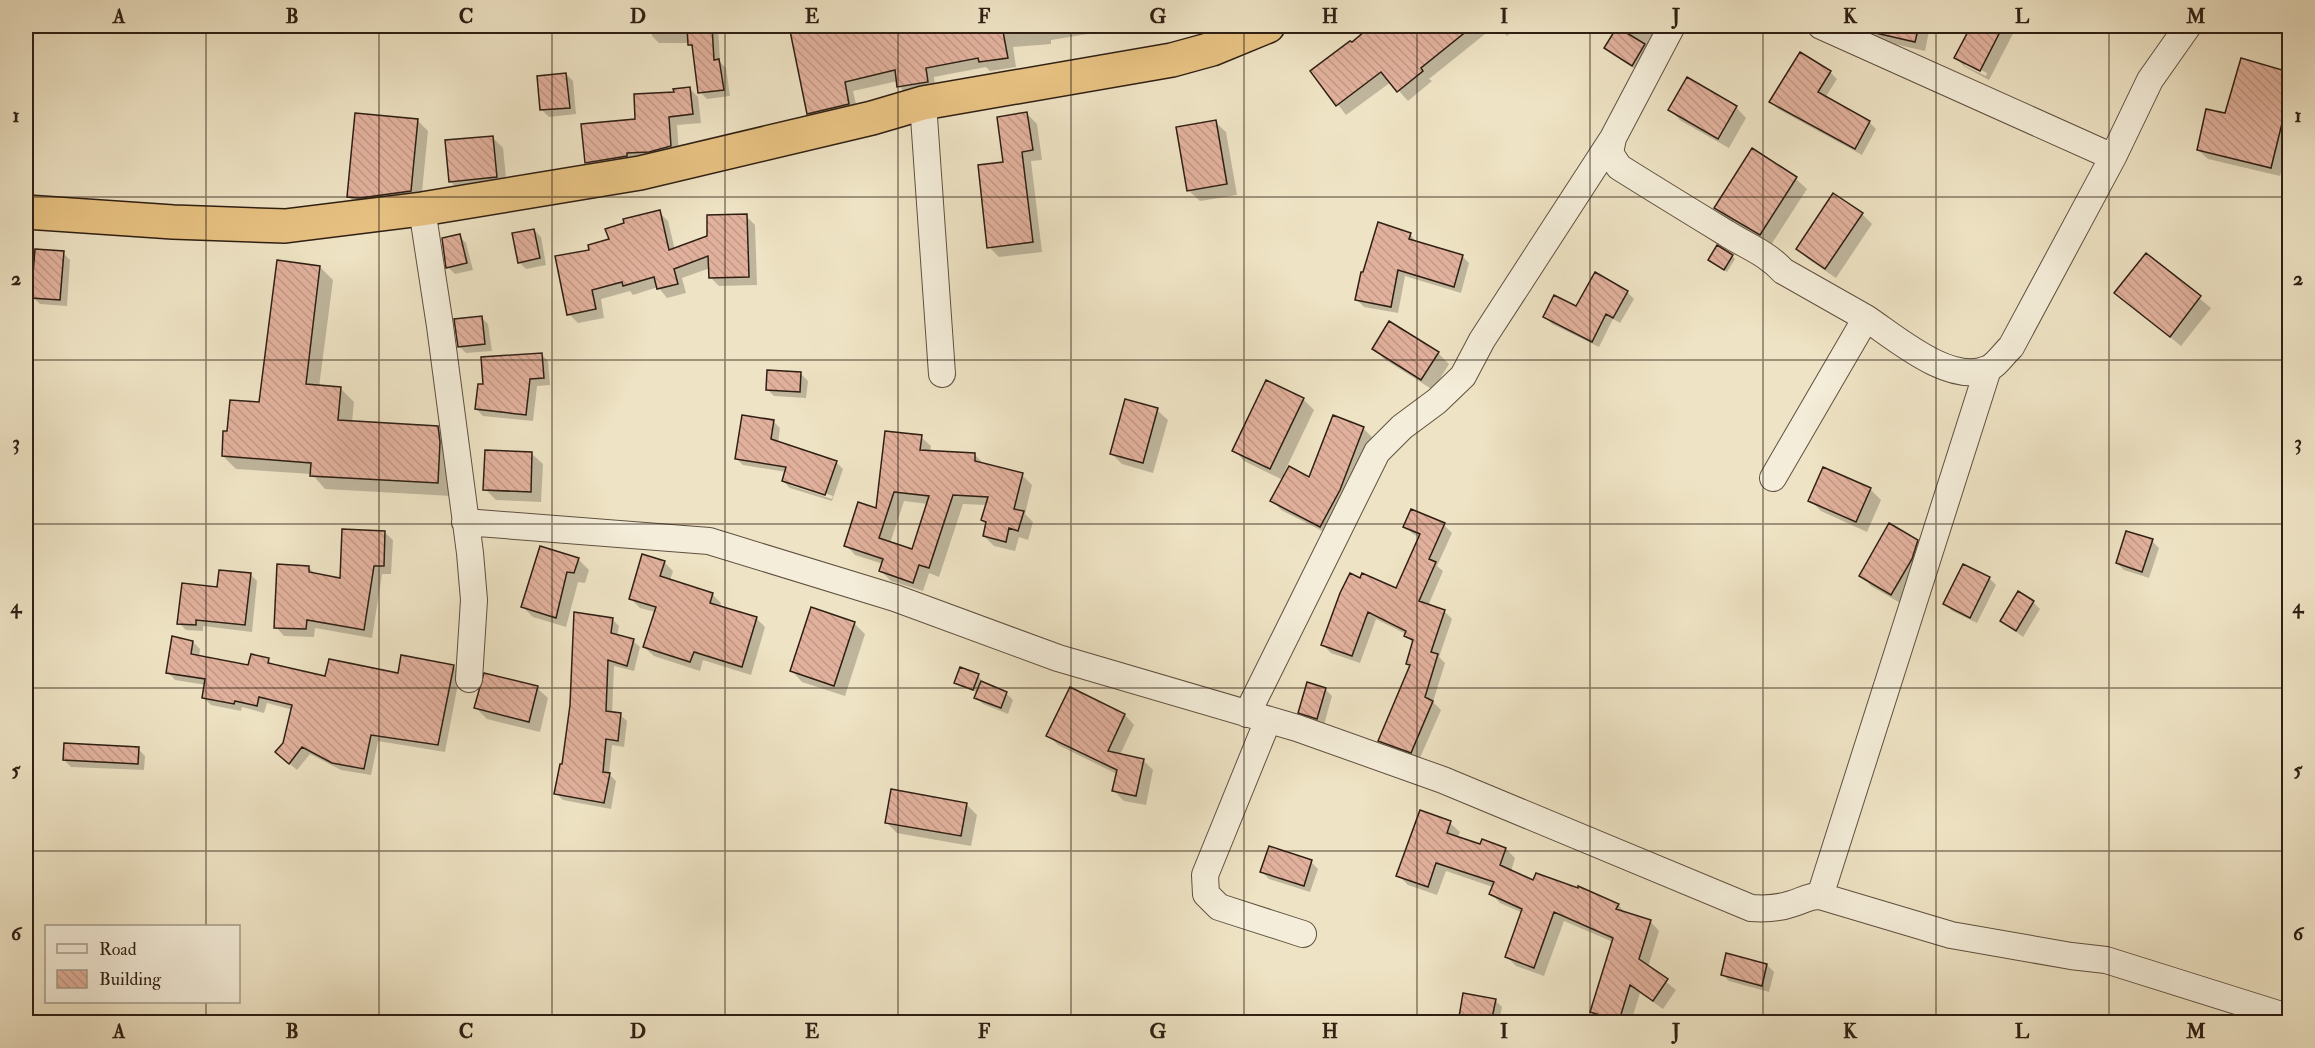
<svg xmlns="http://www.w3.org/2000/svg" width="2315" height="1048" font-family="'IM FELL Double Pica',serif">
<defs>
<pattern id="building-back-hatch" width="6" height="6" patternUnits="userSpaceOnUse" patternTransform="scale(1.5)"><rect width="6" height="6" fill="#e2b19d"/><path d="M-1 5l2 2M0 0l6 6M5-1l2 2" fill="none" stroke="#c29886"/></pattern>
</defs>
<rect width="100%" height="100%" fill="#eee3c4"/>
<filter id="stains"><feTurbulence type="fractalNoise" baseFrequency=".00333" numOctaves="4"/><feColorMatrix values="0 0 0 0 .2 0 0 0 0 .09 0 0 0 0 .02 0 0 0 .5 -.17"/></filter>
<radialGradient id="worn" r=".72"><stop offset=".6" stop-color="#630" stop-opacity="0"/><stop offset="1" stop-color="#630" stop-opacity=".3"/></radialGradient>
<!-- shadow -->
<path fill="#0003" fill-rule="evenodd" d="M652,26H718L720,62L726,68L730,96L707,99L700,92L694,49L688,43H659L652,36Z
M791,26H1099L1100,32L1051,40V44L1013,47L1016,67L990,71L986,67L934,77L936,91L908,96L899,86L898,81L853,91L858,113L818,123L809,113Z
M1373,26H1495L1429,79L1432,81L1408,101L1391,82L1346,115L1312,71L1352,44Z
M1497,26H1518L1507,36Z
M1624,26H1666L1640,72L1613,55L1606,48Z
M1858,26H1930L1925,51L1881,41L1867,34Z
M1968,26H2017L1989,80L1965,67L1956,58L1971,27ZM1965,62L1987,73L1986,76L1965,66Z
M2242,59L2290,74V138L2280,176L2208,159L2198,150L2226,115Z
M1830,72L1837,79L1825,98L1869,122L1876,129L1862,155L1778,109L1771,102Z
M566,74L573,81L576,114L549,117L542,110Z
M689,88L698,97L701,123L677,125L679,155L595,171L586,162L675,93Z
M1736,107L1746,118L1729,148L1681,121L1670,110Z
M1027,114L1037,124L1042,160L1031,161L1042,252L999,257L989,247L1005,163Z
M418,121L428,131L421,202L359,207L348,196Z
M1215,122L1226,132L1237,195L1200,201L1189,191Z
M492,137L503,148L507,188L461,192L450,181Z
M1753,150L1796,179L1807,189L1771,245L1726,218L1715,208Z
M659,212L668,221L675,250L709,237L746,216L755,225L757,285L719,286L710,277V268L682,278L686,293L667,298L658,287L633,295L630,291L601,299L604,318L578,323L569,314L591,251Z
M1862,214L1872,224L1836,278L1808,259L1798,249Z
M534,230L541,237L546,265L526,269L519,262Z
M1410,234L1417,243L1462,256L1469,263L1461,293L1405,276L1398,313L1364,307L1357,300Z
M459,236L466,243L473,270L455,274L448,267Z
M63,253L70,260L67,306L40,304L33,297Z
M2146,255L2211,308L2181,346L2116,293Z
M1732,256L1735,259L1727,272L1713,263Z
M320,267L333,280L319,387L341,389L354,402L352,422L437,427L450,440L451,496L325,489L312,474L236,469L223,456L229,433L260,404Z
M1627,292L1634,299L1620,323L1613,319L1599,347L1552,324L1545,317Z
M481,317L488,324L492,351L466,353L459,346Z
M1390,323L1438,353L1449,364L1433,390L1384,359L1374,348Z
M541,354L548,361L550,385L537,386L533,421L483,416L476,409L484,386Z
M801,374L808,381L806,398L774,396L767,389Z
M1303,399L1314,410L1284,473L1310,479L1363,428L1372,437L1349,499L1330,535L1281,510L1272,500L1283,480L1244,461L1234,450Z
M1157,410L1168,420L1153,473L1122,464L1111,453Z
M773,421L780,428L778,443L836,462L843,469L832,501L790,488L783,481L786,472L743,465L736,458ZM790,482L833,496L832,499L790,485Z
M921,437L931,446L930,452L974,454L984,464L1022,475L1032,485L1025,514L1033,522L1028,540L1019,537L1015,551L994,546L984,536L987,524L983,520L987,505L963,504L939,577L929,573L923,591L891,581L881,571L883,564L855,555L846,545L877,510ZM904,501L928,504L913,551L890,543Z
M532,454L543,464L541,502L496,500L485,489Z
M1824,469L1871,490L1881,500L1867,532L1821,511L1810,500Z
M1444,525L1452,533L1437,566L1443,571L1428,606L1444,611L1452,619L1439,657L1445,663L1433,702L1441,710L1419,760L1388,748L1380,741L1411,667L1408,664L1414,644L1406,634L1376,619L1360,663L1331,653L1323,645L1397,590L1420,538L1413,534L1405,526Z
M384,532L393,540L391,574H382L372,638L315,628L314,637L284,636L276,627L308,567L316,575L341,579Z
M1917,541L1928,552L1902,604L1871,586L1861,575Z
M2152,541L2159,548L2149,578L2124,570L2117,563Z
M578,559L589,570L585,583L578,582L566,627L533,617L523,607Z
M664,562L673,571L670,580L712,594L721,603L720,607L756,618L765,627L751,675L703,660L700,671L654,656L644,647L655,612L640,608L631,599Z
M250,574L257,581L252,632L203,626V631L186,630L179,623L219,588Z
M1989,578L1996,585L1977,623L1952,611L1945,604Z
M2033,602L2040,609L2023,637L2002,621Z
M612,619L619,626L617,637L633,641L640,647L634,671L614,666L612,714L620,715L627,721L624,747L612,745L609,774L616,781L611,809L563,800L556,793Z
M854,623L865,634L845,696L802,682L792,671Z
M193,642L200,649L199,657L249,667L268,660L274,666L326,678L399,675L453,666L460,673L445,752L378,741L371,775L341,770L310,754L297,770L284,759V743L293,710L267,703L264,713L242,707L241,711L211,705L203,697L206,685L175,680L168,672Z
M978,676L981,679L980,682L1006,693L1013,700L1008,714L983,704L976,697L978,693L956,682Z
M537,688L548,698L540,732L487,719L476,708Z
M1070,689L1125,715L1134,725L1120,755L1143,760L1153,770L1146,805L1124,801L1114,791L1117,774L1058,745L1048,735Z
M1325,689L1332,696L1324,725L1307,719L1300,712Z
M138,749L145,756L144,770L71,767L64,760Z
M966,804L977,815L971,846L897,833L886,822Z
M1450,823L1460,832L1457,838L1481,846L1506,849L1515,858L1511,871L1534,882L1618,905L1627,914L1650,921L1659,931L1648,967L1676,990L1663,1009L1640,993L1631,1022H1605L1601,1021L1592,1012L1613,942L1564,921L1544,976L1516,966L1507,957L1523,913L1500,903L1491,893L1493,887L1446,871L1437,895L1408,885L1398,875Z
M1311,862L1318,869L1310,892L1269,879L1262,872Z
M1767,965L1774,972L1769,992L1729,981L1722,974Z
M1495,1000L1502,1007L1499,1022H1467L1461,1017Z"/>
<!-- building -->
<path fill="url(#building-back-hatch)" stroke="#2f1f13" stroke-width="1.5" fill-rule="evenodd" d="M687,26H712L714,60L719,59L724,90L698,93L692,45H688Z
M789,26H1002L1008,58L979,62L978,58L926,68L928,82L897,87L895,70L845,82L849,104L807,114Z
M1371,26H1473L1421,68L1423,71L1397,92L1381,72L1336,106L1310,71L1350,41L1352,42Z
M1872,26H1919L1915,42L1871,32Z
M1971,26H2003L1980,71L1954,58Z
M1617,27L1645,44L1632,66L1604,48Z
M1800,52L1831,71L1818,92L1870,121L1855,149L1769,102Z
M2241,58L2289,72V104L2287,103L2271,168L2197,150L2206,109L2225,113Z
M566,73L570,108L540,110L537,76Z
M1687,77L1737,106L1718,139L1668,110Z
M690,87L693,114L669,117L671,146L649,152L627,153V156L585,163L581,124L635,119L634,94L674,92L673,89Z
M1027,112L1033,150L1022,152L1033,242L987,248L978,165L1003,162L997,117Z
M355,113L418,119L411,191L360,198L347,197Z
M1216,120L1227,184L1187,191L1176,127Z
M493,136L497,177L449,182L445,140Z
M1752,148L1797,177L1760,235L1714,208Z
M1833,193L1863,213L1825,269L1796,249Z
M660,210L669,250L707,236V215L747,214L749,277L709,278L708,256L674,269L678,284L657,289L654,277L623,286L622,282L592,290L596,309L567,315L555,256L589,250L588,245L609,239L605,229L624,223L623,219Z
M1378,222L1411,233L1409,239L1463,255L1454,287L1398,270L1391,307L1355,300L1361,272H1363Z
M534,229L540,258L518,263L512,233Z
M460,234L467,263L446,268L442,238Z
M1717,245L1733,255L1724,270L1708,260Z
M35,249L64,251L60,300L31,298Z
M2146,253L2201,296L2170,337L2114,293Z
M277,260L320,266L306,384L341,387L338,420L438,426L440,442L438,483L310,476L311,463L222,456L223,431H227L230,400L259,402Z
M1595,272L1628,291L1613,318L1606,314L1592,342L1543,317L1554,295L1576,306Z
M482,316L485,344L458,347L454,319Z
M1389,321L1439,352L1421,380L1372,349Z
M542,353L544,378L530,379L526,415L475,409L478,384H483L481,357Z
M767,370L801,372L800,392L766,390Z
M1266,380L1304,398L1270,469L1232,451Z
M1125,399L1158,408L1143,463L1110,454Z
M742,415L774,420L771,439L837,461L825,495L782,481L786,467L735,459Z
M1333,415L1364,427L1340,490L1320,527L1270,501L1289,466L1309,477Z
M885,431L922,435L920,450L975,453V461L1023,473L1014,509L1024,511L1018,531L1009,528L1006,542L983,536L986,522L981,520L988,497L953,495L929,568L919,565L913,583L879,571L883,559L844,546L858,502L876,508ZM894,492L929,496L912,549L879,538Z
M485,450L532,452L531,492L483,490Z
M1823,467L1871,488L1856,522L1808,501Z
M1411,509L1445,523L1429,559L1436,562L1419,601L1445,610L1431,652L1438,654L1425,697L1433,701L1411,753L1378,741L1410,665L1406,664L1413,640L1404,636L1406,631L1368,612L1352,656L1321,645L1340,593L1350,573L1360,578L1362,573L1396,588L1420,534L1403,527Z
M1889,523L1918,540L1912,559L1891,595L1859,576Z
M342,529L385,531L384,566H374L364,630L307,620L306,629L274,628L277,564L309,566V572L340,578Z
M2126,531L2153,539L2142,572L2116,563Z
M540,546L579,558L574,573L567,572L556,618L521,607Z
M642,554L665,561L660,576L713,593L710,603L757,617L742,667L694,652L690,662L643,647L656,607L629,599Z
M1963,564L1990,577L1970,618L1943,604Z
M219,570L251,573L245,625L196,620V625L177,624L182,583L217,587Z
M2018,591L2034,601L2016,631L2000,621Z
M811,607L855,622L834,686L790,671Z
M574,612L613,618L611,633L634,639L627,666L608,660L606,711L621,713L618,741L606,739L603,772L610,773L604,803L554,794L560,764H562L570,705Z
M172,636L193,641L191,654L248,665L251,654L269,658L268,663L325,676L329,659L398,673L401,655L454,665L438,745L371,735L364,769L332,763L302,747L289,764L275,752L283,743L292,705L259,697L257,706L235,701L234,704L202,698L205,679L166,673Z
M960,667L979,674L973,690L954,683Z
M484,673L538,686L529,722L474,708Z
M981,681L1007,692L1001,708L974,698Z
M1307,682L1326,688L1317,719L1298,713Z
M1070,687L1125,714L1108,751L1144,759L1136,796L1112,791L1117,770L1046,736Z
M64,743L139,747L138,764L63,760Z
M891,789L967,803L961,836L885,823Z
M1420,810L1451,821L1447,833L1480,844L1482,839L1506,848L1500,865L1533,880L1536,873L1578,888V886L1619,904L1616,909L1651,920L1639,959L1668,979L1653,1001L1630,985L1619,1021L1590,1012L1613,938L1554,912L1534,968L1505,957L1522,909L1489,894L1494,882L1436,863L1428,887L1396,876Z
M1269,846L1312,860L1304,886L1260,872Z
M1726,953L1767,964L1762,986L1721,975Z
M1463,993L1496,999L1491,1023L1459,1017Z"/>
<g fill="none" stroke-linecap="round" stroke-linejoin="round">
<defs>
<path id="minor" d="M1672,26L1613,138L1610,153L1619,167C1654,189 1690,211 1726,233C1746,246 1767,253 1783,271L1866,318L1773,478
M1821,26L2113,157
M923,103L942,374
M422,209L440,326L470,553L474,600L469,679
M1866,318C1896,338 1950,385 1987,369C1996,366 2004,353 2011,347L2113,157L2150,80L2188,26
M465,522L709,541L895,598L1058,658L1297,728L1443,780L1751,908C1765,909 1777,909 1791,904C1802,901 1808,896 1820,896L1951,935L2071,956L2106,960L2278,1014
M1247,714L1377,452L1402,427L1437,401L1463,376L1482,340L1613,138
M1268,720L1205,875L1206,894L1219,907L1303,934
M1820,896L1988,369"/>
<path id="highway" d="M26,212L173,222L285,226L422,209L640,173L872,118L923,103L1172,60L1212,49L1268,26"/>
</defs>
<!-- minor casing -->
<use href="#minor" stroke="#5f503f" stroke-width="28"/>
<!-- highway casing -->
<use href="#highway" stroke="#2f1f13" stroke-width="36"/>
<!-- minor -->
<use href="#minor" stroke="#f4edd9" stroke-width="26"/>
<!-- highway -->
<use href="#highway" stroke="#e7c282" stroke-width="33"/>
</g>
<!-- grid -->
<path fill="none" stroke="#2f1f13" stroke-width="1.5" stroke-opacity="0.55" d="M206,26V926M379,26V1022M552,26V1022M725,26V1022M898,26V1022M1071,26V1022M1244,26V1022M1417,26V1022M1590,26V1022M1763,26V1022M1936,26V1022M2109,26V1022M26,197H2290M26,360H2290M26,524H2290M26,688H2290M26,851H2290M206,1002V1022"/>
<!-- margin -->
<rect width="2315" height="1048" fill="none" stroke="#eee3c4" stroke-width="66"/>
<!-- legend -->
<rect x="45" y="925" width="195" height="78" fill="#f4edd9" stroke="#a59b8a" stroke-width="1.5"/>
<rect x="57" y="944" width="30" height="9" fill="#f4edd9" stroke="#a59b8a" stroke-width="1.5"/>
<text x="99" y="955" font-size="18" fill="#2f1f13">Road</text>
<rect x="57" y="970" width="30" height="18" fill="url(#building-back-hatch)" stroke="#a59b8a" stroke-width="1.5"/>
<text x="99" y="985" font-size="18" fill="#2f1f13">Building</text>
<rect x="33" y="33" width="2249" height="982" fill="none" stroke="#2f1f13" stroke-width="2"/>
<g font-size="20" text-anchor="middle" font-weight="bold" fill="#2f1f13">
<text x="119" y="23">A</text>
<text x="292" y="23">B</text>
<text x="466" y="23">C</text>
<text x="638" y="23">D</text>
<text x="812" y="23">E</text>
<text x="984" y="23">F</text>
<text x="1158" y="23">G</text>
<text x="1330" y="23">H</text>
<text x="1504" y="23">I</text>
<text x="1676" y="23">J</text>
<text x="1850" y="23">K</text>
<text x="2022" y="23">L</text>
<text x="2196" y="23">M</text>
<text x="16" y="122">1</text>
<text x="2298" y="122">1</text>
<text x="16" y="285">2</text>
<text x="2298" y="285">2</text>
<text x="16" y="449">3</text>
<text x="2298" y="449">3</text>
<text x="16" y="613">4</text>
<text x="2298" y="613">4</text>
<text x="16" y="776">5</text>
<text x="2298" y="776">5</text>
<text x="16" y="940">6</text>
<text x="2298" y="940">6</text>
<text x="119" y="1038">A</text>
<text x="292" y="1038">B</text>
<text x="466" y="1038">C</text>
<text x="638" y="1038">D</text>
<text x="812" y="1038">E</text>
<text x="984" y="1038">F</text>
<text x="1158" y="1038">G</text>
<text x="1330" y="1038">H</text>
<text x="1504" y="1038">I</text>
<text x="1676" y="1038">J</text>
<text x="1850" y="1038">K</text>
<text x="2022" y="1038">L</text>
<text x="2196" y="1038">M</text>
</g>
<rect width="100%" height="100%" filter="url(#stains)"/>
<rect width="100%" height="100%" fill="url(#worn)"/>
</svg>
